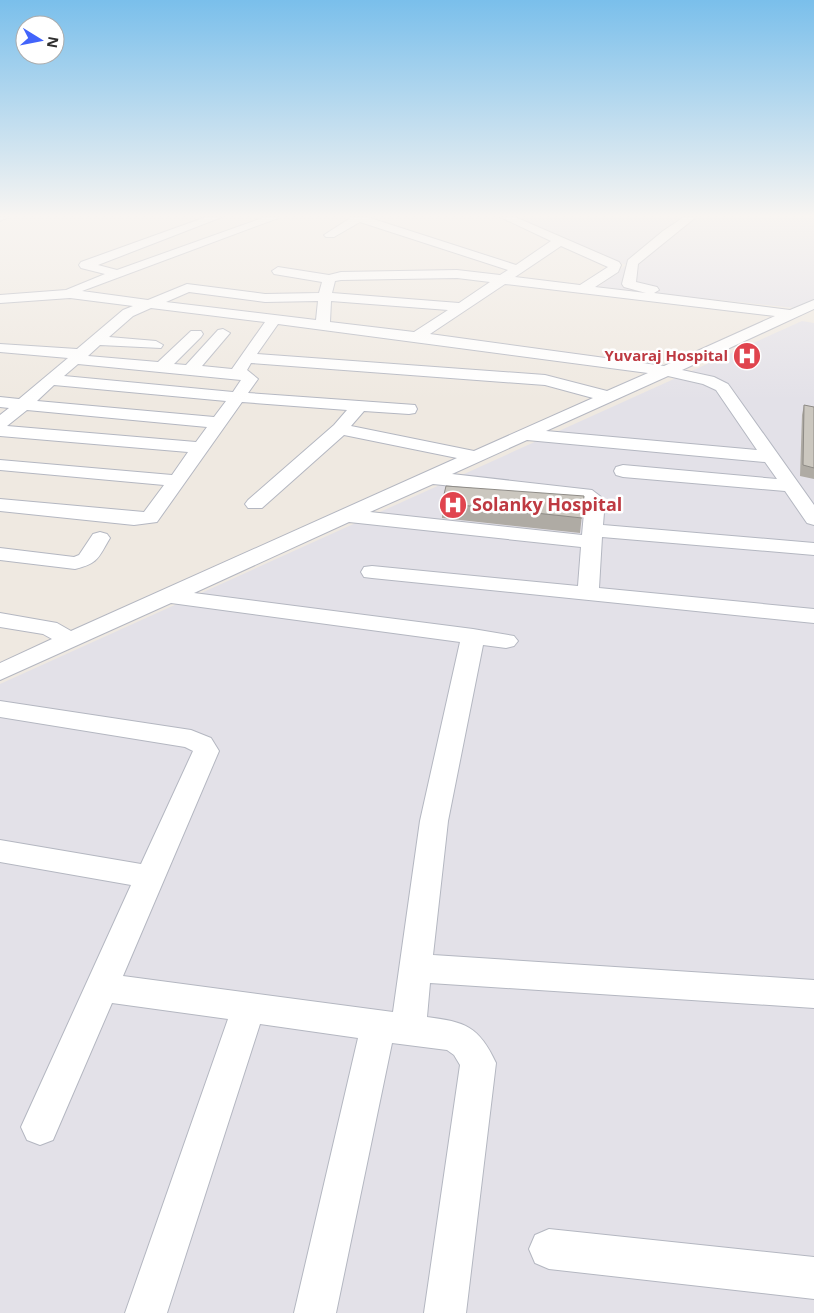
<svg xmlns="http://www.w3.org/2000/svg" width="814" height="1313" font-family="'Open Sans',sans-serif">
<rect width="100%" height="100%" fill="#efe9e1"/>
<!-- industrial -->
<path fill="#e3e1e8" d="M512,217H814V310L598,287L626,265Z
M802,321L814,323V1313H0V684Z"/>
<g fill="none" stroke-linecap="round" stroke-linejoin="round">
<defs>
<path id="minor" d="M0,217H8L0,221Z
M206,217H222L98,265L117,270L265,217H281L82,291L148,300L187,284L265,294L319,293L322,282L274,274L272,271L278,267L329,275L341,272L457,270L500,275L508,270L360,222L334,237H326L324,235L352,217H367L516,265L551,241L500,217H515L619,262L621,265L618,272L595,287L646,293L624,287L622,284L628,260L663,231L684,217H696L638,264L636,282L657,287L659,290L654,293L790,310L814,300V309L682,370L714,377L728,384L814,505V525L807,523L785,491L623,477L616,475L614,471L616,467L623,465L777,479L765,462L527,440L452,474L592,490L605,500L603,525L814,543V555L602,537L599,588L814,609V623L372,578L364,577L361,572L364,567L372,566L578,586L581,547L349,522L194,593L473,629L514,636L518,641L514,646L506,648L483,645L448,821L433,955L814,980V1008L430,983L427,1017C465,1022 479,1026 496,1063L466,1313H424L460,1065L454,1055L447,1050L392,1043L336,1313H294L358,1038L260,1024L167,1313H125L228,1019L112,1003L53,1140L40,1145L27,1140L21,1127L131,885L0,862V840L141,864L193,751L185,747L0,717V701L191,730L211,738L219,751L123,976L393,1012L420,821L460,642L171,603L0,680V663L52,639L43,634L0,627V613L57,623L71,631L457,458L344,435L262,508H248L245,504L248,500L334,425L347,410L242,402L157,522L134,525L0,511V499L144,512L164,485L0,470V460L172,475L188,452L0,436V415L9,408L0,407V397L19,399L68,358L0,352V344L77,349L123,310L133,306L70,298L0,303V295L66,290L105,274L81,268L79,265L81,262ZM561,246L608,267L580,285L515,277ZM457,278L490,282L459,303L332,293L335,281L341,280ZM505,284L775,316L664,366L430,334ZM189,292L265,302L318,301L316,320L166,302ZM331,301L448,310L414,332L330,322ZM151,308L265,322L232,369L202,366L230,333L223,329L218,330L186,365L174,364L201,337L203,334L201,331H191L158,362L88,356L100,345L161,348L163,345L156,341L109,337L133,316ZM278,324L648,373L607,391L545,375L257,354ZM251,363L545,385L593,398L474,451L351,426L364,411L409,414L415,413L417,409L415,405L248,393L258,379L247,370ZM78,364L241,380L233,392L64,376ZM668,376L703,384L716,390L757,450L546,431ZM54,385L226,401L214,417L37,401ZM27,410L207,427L196,442L7,426ZM433,484L580,499L585,502L582,535L370,512Z
M100,532L107,534L110,538C98,558 99,563 75,569L0,560V548L74,557L79,555L93,534Z
M549,1229L814,1257V1299L549,1269L535,1263L529,1249L535,1235Z"/>
</defs>
<!-- minor casing -->
<use href="#minor" stroke="#b4b7c1" stroke-width="2"/>
<!-- minor -->
<use href="#minor" fill="#fff" fill-rule="evenodd"/>
</g>
<!-- wall -->
<path fill="#afaba4" d="M804,405L814,407V479L800,476L802,415Z
M584,496L580,533L442,518V503Z"/>
<!-- building -->
<path fill="#cbc7bf" stroke="#8e8b86" d="M804,405L814,407V468L803,465Z
M446,486L584,496L582,518L442,503Z"/>
<!-- sky -->
<linearGradient id="sky" x2="0" y2="1"><stop stop-color="#7abfeb"/><stop offset="0.54" stop-color="#f8f5f2"/><stop offset="1" stop-color="#f8f5f2" stop-opacity="0"/></linearGradient>
<rect width="814" height="400" fill="url(#sky)"/>
<!-- icons -->
<defs>
<symbol id="hospital-disc" viewBox="-11 -11 22 22"><circle r="9.5" fill="#e0444e" stroke="#fff"/><path d="M-5-5h3v3.5h4V-5h3V5h-3V1.5h-4V5h-3Z" fill="#fff"/></symbol>
</defs>
<g fill-rule="evenodd">
<use href="#hospital-disc" x="731" y="340" width="32" height="32"/>
<use href="#hospital-disc" x="437" y="489" width="32" height="32"/>
</g>
<g text-anchor="middle" stroke-width="5" stroke-linejoin="round" paint-order="stroke">
<!-- far-health labels -->
<g font-size="15" font-weight="bold" fill="#be3a42" stroke="#fff" text-anchor="end">
<text x="728" y="361">Yuvaraj Hospital</text>
</g>
<!-- health labels -->
<g font-size="18" font-weight="bold" fill="#be3a42" stroke="#fff" text-anchor="start">
<text x="472" y="511">Solanky Hospital</text>
</g>
</g>
<!-- north arrow -->
<g transform="translate(40 40) rotate(100)"><circle r="24" fill="#ffffff" stroke="#ababab"/>
<path d="M0-4L9 19L0 12L-9 19Z" fill="#4264fb"/>
<text y="-8" font-size="14" font-weight="bold" text-anchor="middle" fill="#2e2e2e">N</text>
</g>
</svg>
